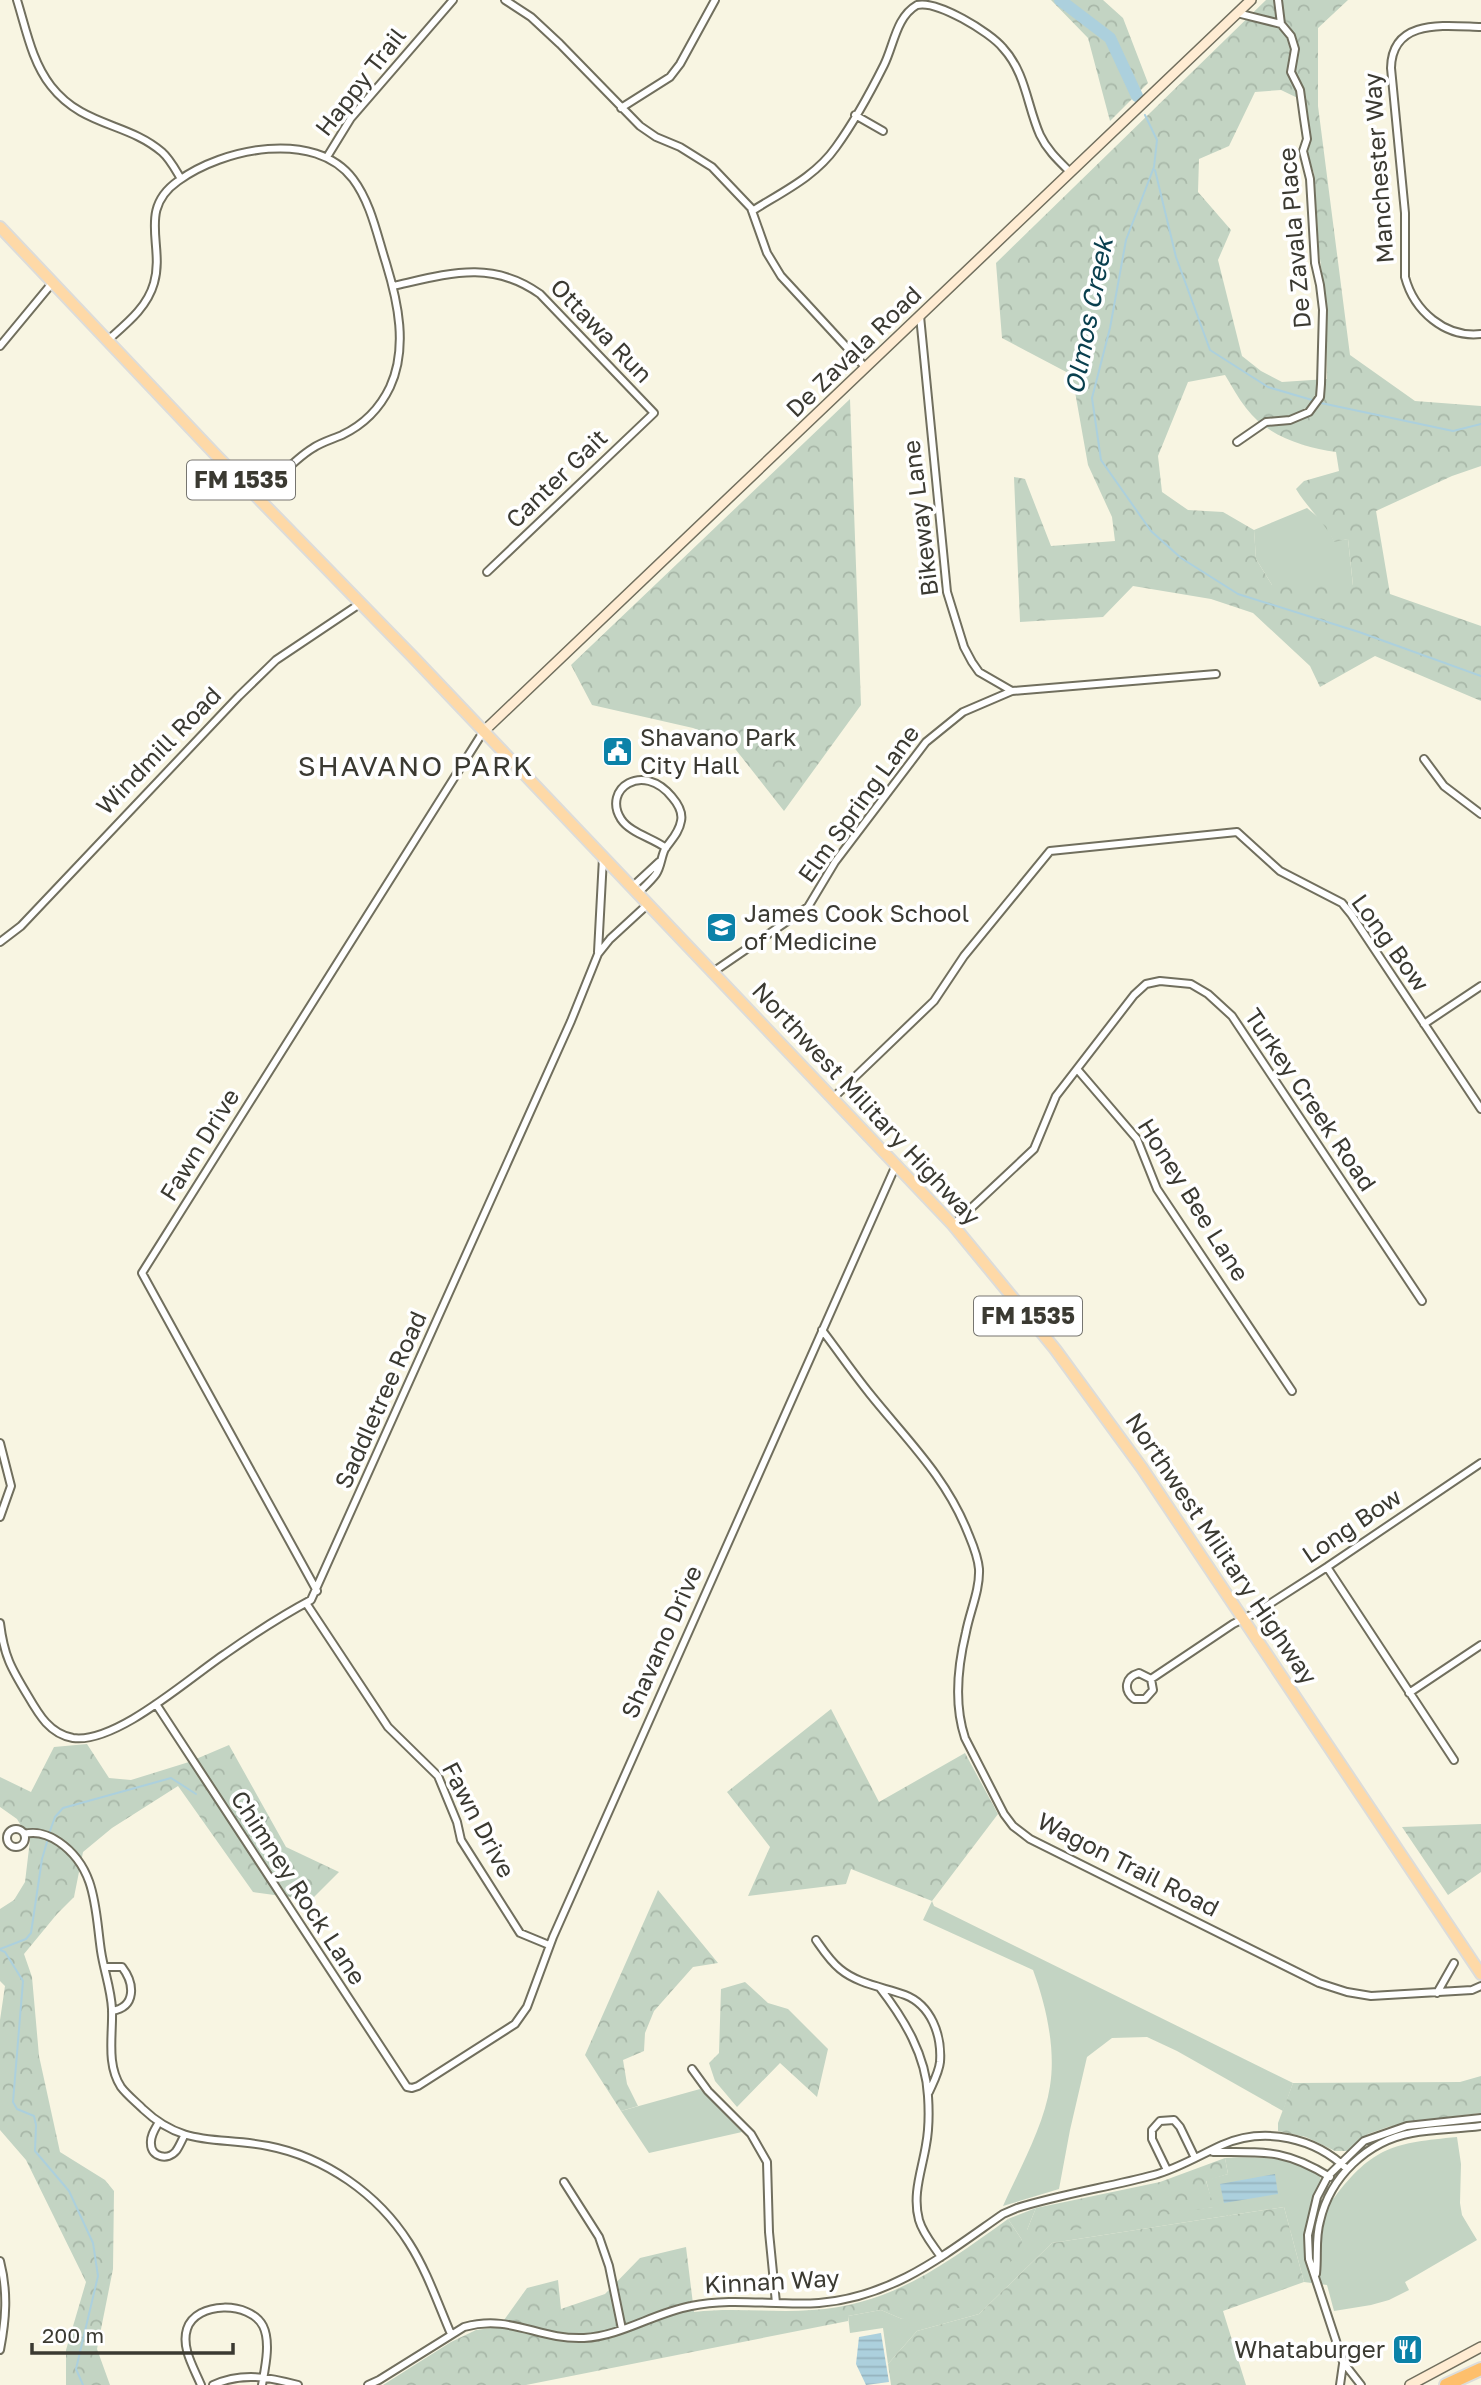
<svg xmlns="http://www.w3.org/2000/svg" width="1481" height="2385" font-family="'Golos Text',sans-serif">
<defs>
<pattern id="forest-crowns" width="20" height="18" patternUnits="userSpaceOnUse" patternTransform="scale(1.75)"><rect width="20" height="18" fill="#c3d4c3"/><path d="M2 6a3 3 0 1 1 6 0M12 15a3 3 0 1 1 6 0" fill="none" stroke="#a8b7a8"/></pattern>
<pattern id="water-rules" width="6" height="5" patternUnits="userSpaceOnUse" patternTransform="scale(1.75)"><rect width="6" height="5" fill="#acd0dd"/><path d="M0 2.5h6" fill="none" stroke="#95b3be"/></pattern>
</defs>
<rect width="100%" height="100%" fill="#f8f5e2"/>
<!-- grass -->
<path fill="#c3d4c3" d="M1307,508L1325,523L1334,541L1348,539L1353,586L1272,585L1256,559L1254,530Z
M932,1901L934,1906L1293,2083L1283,2111L1177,2051L1147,2037L1112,2038L1087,2057L1070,2130L1059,2189L1003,2206C1019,2170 1044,2126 1050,2086C1056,2049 1046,2005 1033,1970L923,1920Z
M700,2089L742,2132L649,2153L621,2111Z
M1457,2137L1461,2164L1460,2203L1462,2215L1477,2240L1405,2282L1409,2290L1389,2300L1371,2305L1334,2311L1327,2285L1304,2282L1284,2207L1052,2243L979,2314L917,2331L888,2364L883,2328L850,2333L848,2316L881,2310L902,2319L1022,2240L1008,2219L1036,2208L1027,2230L1213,2207L1206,2180L1228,2174L1225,2158C1245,2156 1309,2156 1320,2177C1324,2184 1316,2195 1314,2202L1334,2198C1373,2146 1395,2143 1457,2137Z"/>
<!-- forest -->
<path fill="url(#forest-crowns)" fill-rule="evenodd" d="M1051,0H1103L1123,18L1148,83L1110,121L1088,38Z
M1266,0H1348L1318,28V106L1350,355L1415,401L1481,406V466L1452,476L1376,511L1390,594L1481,626V701L1375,656L1320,687L1310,666L1253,613L1211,599L1133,586L1103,617L1020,622L1014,477L1025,479L1051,546L1115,541L1112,517L1088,465L1072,375L1002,338L996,263ZM1281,90L1306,102L1309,142L1307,154L1314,173L1319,251L1326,305L1327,379L1282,382L1261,371L1242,356L1218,260L1231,230L1198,192L1199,159L1229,146L1255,92ZM1225,375C1232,386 1238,398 1246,408C1267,436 1303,447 1336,452L1339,471L1304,481L1296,489C1308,509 1324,521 1334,542L1348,539L1353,585H1272L1256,559L1254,530L1223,512L1188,510L1162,492L1158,456L1188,382Z
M850,399L861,705L784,811L729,741L693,728L592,705L571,665Z
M831,1709L879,1802L965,1753L998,1814L932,1901L851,1869L846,1884L748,1896L770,1847L727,1792Z
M87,1744L109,1778L131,1780L189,1762L229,1745L286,1847L339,1872L311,1900L253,1892L178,1786L112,1828L83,1852L74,1897L57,1914L24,1954L32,1977L39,2056L60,2152L105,2180L114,2191L113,2269L97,2349L110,2385H66V2350L86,2282L26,2160L0,2130V2020L5,1986L0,1981V1909L14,1900L25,1882L30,1840L17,1819L0,1807V1777L31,1792L54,1747Z
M1481,1824V1872L1448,1895L1402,1827Z
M658,1890L718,1963L693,1967L654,2011L645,2033L644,2051L623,2060L627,2084L638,2106L621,2111L585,2055Z
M745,1982L768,2003L788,2009L828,2049L817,2097L780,2063L737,2107L715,2081L709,2063L719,2053L721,1989Z
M1481,2076V2113L1409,2122L1388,2127L1368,2134L1347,2151H1335L1306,2137L1278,2131V2123L1293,2083L1460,2082Z
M1225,2158L1228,2174L1206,2181L1214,2207L1034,2236L1027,2230L1036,2208L1160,2182Z
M1284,2207L1304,2282L1223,2311L1246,2385H891L888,2364L917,2331L979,2314L1052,2243Z
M1008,2219L1022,2240L1021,2252L963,2307L902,2319L881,2310L848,2316V2321L526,2385H383L451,2342L476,2330L499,2327L527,2288L558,2280L561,2309L605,2294L640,2258L686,2247L694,2312C733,2307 772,2313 812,2310C892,2305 945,2264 1008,2219Z"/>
<!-- water -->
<path fill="url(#water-rules)" d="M1275,2174L1278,2194L1224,2203L1220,2184Z
M881,2333L889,2382L866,2385L856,2364L859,2337Z"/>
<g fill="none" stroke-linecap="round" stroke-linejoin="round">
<!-- stream -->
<path stroke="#acd0dd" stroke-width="2" d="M1145,115L1157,140L1154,167L1126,240L1110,328L1092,398L1101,460L1151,531L1181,558L1238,594L1359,632L1481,676
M1155,170L1176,257L1210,350L1268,387L1312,400
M1321,403L1453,431L1481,424
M50,1831L55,1817L63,1808L171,1778L196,1794
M0,1949L26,1939L31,1933L42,1859L47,1842
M0,1950L5,1952L23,1981L13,2102L17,2109L34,2116L36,2125L35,2151L69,2191L93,2243L98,2276L76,2369L83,2385"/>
<!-- river -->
<path stroke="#acd0dd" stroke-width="12" d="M1060,0L1110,38L1137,96"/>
<defs>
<path id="minor" d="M17,0C26,29 32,62 51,86C83,127 127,122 162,152C170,159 175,169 181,179
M505,0L531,17L560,44L640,126L656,137L680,147L712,167L751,208L767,253L781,276L865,367
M1237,13L1281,24
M1481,27C1445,26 1392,18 1391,68L1405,213V277C1414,311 1445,338 1481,334
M621,108L670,77L680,64L715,0
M855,115L883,131
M327,157L351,118L453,0
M752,211C782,192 815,177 836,147C854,122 870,93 884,65C894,45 896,17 917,5C937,0 990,32 1003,48C1026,73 1027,106 1040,135C1047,150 1059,161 1070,172
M393,286C447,274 491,259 540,294L654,413L487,572
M920,316L947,592L964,647L972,662L979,672L1012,691
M108,340C126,324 147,308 154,283C165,245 137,210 178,181C223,148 315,129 353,179C371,203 377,235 386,263C398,302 408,348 390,387C380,408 363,425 342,435C333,439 322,442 313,448C293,460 276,481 258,497
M0,346L53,282
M1237,442L1266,422L1290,420L1309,412L1320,397L1321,384L1323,310L1320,285L1315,263L1310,179L1303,151L1307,139L1304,119L1300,90L1291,72L1295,49L1291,36L1281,24L1278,0
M1424,759L1444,786L1481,814
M631,888L659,862
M637,894C643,888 651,881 656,874C661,867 661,857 665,849C671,840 679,833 681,821C683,812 678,804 672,797C643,761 602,789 621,819C630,833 653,838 666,848
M0,942L21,926L239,696L276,660L361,603
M598,952L603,858
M713,972L808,907L835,862L926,742L963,712L1012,691L1216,674
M1424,1024L1481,986
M1077,1069L1137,1139L1157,1189L1292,1391
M832,1099L934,1001L964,956L1050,851L1237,832L1280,871L1342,903L1351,914L1481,1109
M953,1225L1034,1149L1056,1096L1134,995L1146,984L1160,981L1191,984L1208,994L1232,1016L1422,1301
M822,1330C838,1351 853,1373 870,1394C907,1440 946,1477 968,1533C973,1545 978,1556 979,1569C980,1590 970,1611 966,1632C958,1665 954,1705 965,1738L1004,1814L1013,1826L1030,1839L1319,1983L1347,1992L1371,1996L1472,1990L1481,1986
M0,1443L11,1486L0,1517
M1327,1567L1454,1760
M317,1591L142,1273L483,732
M306,1603L388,1727L438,1776L457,1822L461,1840L520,1933L549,1945
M0,1623C4,1656 11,1668 28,1696C39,1715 50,1734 73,1738C116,1744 189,1678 225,1654C252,1635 281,1616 311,1600L571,1021L598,954L610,939L647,905
M1151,1679L1153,1690L1145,1699H1134C1123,1690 1125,1677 1139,1673L1151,1679L1233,1624L1257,1612L1327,1567L1481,1463
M1409,1693L1481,1645
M156,1704L407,2087L412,2088L418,2086L515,2024L527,2007L553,1937L896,1165
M7 1838a9 9 0 1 1 18 0a9 9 0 1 1-18 0Z
M24,1834C36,1831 49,1835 59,1842C97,1868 95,1910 101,1951C104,1971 111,1989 112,2009C113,2035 106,2064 121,2087C127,2095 136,2102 143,2109C184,2148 218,2136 268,2146C325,2157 378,2194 409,2243C427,2271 438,2304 451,2334
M816,1940C823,1950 830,1961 840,1969C858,1984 883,1987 905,1995C931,2005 942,2035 940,2062C939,2072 933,2083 929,2092
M105,1967H122C135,1984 136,2007 112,2011
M880,1988C904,2019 926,2055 928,2096C929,2111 929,2129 926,2145C922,2170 912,2194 919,2220C923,2234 933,2245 941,2257
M1437,1993L1454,1963
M692,2069L708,2091L751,2134L767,2162L769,2232L776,2303
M159,2122C155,2129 150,2136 151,2144C151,2157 168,2161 176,2151C179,2147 182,2140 184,2136
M1213,2152C1264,2152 1285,2149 1330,2177
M1167,2170L1152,2139V2130L1160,2121L1174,2120L1180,2127L1195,2158
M564,2182L599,2237L609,2266L622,2329
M0,2261C8,2292 6,2319 0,2350
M1316,2274C1318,2256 1315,2238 1320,2221C1330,2177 1367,2141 1412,2133C1434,2129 1458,2129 1481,2126
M201,2385C194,2368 181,2348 187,2329C196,2301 250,2301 263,2326C271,2342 265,2368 262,2385
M213,2385C242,2372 269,2377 298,2385
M368,2385L379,2380L464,2327C511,2314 538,2340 584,2338C621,2336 654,2313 691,2306C733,2297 776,2306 819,2303C893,2297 944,2255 1003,2214L1017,2208C1062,2194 1109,2187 1154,2175C1177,2169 1200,2155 1222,2145C1265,2126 1315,2138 1347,2169
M1340,2385L1343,2364
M1361,2385L1343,2362L1309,2259L1308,2235L1317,2197L1328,2176L1364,2141L1407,2126L1481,2118"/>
<path id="secondary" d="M483,732L1251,0
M1410,2385L1481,2347"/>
<path id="primary" d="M0,227L214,453L414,658L953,1225L1055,1349L1142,1468L1481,1974"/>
<path id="motorway" d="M1446,2385L1481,2369"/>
</defs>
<!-- minor casing -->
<use href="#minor" stroke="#716f5e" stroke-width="10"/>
<!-- secondary casing -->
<use href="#secondary" stroke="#716f5e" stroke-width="12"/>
<!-- primary casing -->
<use href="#primary" stroke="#dcdcda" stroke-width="14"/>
<!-- motorway casing -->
<use href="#motorway" stroke="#dcdcda" stroke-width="16"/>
<!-- minor -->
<use href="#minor" stroke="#fff" stroke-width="6"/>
<!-- secondary -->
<use href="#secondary" stroke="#ffecd3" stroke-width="9"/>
<!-- primary -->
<use href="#primary" stroke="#fed9a7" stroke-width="10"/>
<!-- motorway -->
<use href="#motorway" stroke="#febf6c" stroke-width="12"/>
</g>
<!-- icons -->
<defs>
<symbol id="civic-square" viewBox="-11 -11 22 22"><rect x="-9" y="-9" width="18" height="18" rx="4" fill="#0b82a8" stroke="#fff"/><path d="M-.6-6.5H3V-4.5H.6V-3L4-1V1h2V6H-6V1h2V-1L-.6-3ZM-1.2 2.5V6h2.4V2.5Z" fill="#fff"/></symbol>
<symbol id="school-square" viewBox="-11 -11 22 22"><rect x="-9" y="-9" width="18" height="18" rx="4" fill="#0b82a8" stroke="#fff"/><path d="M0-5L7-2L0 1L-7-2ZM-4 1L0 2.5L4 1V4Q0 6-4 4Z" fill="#fff"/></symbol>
<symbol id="restaurant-square" viewBox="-11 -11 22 22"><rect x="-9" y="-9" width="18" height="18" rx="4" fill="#0b82a8" stroke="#fff"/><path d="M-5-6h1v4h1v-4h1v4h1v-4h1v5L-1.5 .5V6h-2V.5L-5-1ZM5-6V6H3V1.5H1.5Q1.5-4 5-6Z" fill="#fff"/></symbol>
</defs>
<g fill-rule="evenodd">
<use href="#civic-square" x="600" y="734" width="35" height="35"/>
<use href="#school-square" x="704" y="910" width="35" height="35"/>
<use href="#restaurant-square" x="1390" y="2332" width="35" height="35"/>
</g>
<g text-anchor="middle" stroke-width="7" stroke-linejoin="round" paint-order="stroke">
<!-- shield labels -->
<g fill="#fff" stroke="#767570" stroke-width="2">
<rect x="187" y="460.5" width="108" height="39" rx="5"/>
<rect x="974" y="1296.5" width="108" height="39" rx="5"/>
</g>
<g font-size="23" font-weight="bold" fill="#3b3a32">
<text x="241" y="488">FM 1535</text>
<text x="1028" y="1324">FM 1535</text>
</g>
<!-- street labels -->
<g font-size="24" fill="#3b3a32" stroke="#fff">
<text transform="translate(361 82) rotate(-52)" y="8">Happy Trail</text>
<text transform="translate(1379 168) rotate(-94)" y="8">Manchester Way</text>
<text transform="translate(1295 238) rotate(-95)" y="8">De Zavala Place</text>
<text transform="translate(601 331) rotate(46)" y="8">Ottawa Run</text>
<text transform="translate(854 352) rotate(-44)" y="8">De Zavala Road</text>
<text transform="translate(557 479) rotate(-44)" y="8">Canter Gait</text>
<text transform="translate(921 518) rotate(-97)" y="8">Bikeway Lane</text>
<text transform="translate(159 751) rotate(-46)" y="8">Windmill Road</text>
<text transform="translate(859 804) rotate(-54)" y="8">Elm Spring Lane</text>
<text transform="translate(1390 943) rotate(54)" y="8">Long Bow</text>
<text transform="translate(1310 1100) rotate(56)" y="8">Turkey Creek Road</text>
<text transform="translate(866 1104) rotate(47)" y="8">Northwest Military Highway</text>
<text transform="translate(200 1145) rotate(-58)" y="8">Fawn Drive</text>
<text transform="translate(1193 1200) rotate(58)" y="8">Honey Bee Lane</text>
<text transform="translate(381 1400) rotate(-66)" y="8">Saddletree Road</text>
<text transform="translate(1352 1526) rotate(-34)" y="8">Long Bow</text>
<text transform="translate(1221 1549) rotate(56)" y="8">Northwest Military Highway</text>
<text transform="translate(662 1642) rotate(-66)" y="8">Shavano Drive</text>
<text transform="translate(478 1820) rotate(62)" y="8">Fawn Drive</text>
<text transform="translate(1128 1865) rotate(27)" y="8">Wagon Trail Road</text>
<text transform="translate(298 1888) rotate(57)" y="8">Chimney Rock Lane</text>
<text transform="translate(772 2282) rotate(-3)" y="8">Kinnan Way</text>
</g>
<!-- poi labels -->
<g font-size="24" fill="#3b3a32" stroke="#fff" text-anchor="start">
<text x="640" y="746">Shavano Park<tspan x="640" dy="28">City Hall</tspan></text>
<text x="744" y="922">James Cook School<tspan x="744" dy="28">of Medicine</tspan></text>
<text x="1385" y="2358" text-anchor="end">Whataburger</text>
</g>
<!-- water labels -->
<g font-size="26" font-style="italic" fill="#093f4e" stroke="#fff">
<text transform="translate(1089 316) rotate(-79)" y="9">Olmos Creek</text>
</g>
<!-- quarter labels -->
<g font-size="28" letter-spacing="2" fill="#3b3a32" stroke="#fff">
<text x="416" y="776">SHAVANO PARK</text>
</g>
</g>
<!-- scale -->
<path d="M32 2343v10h201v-10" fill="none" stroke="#3b3a32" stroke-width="3.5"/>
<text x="42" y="2343" font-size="21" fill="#3b3a32" stroke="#ffffff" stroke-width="5" paint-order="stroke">200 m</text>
</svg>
